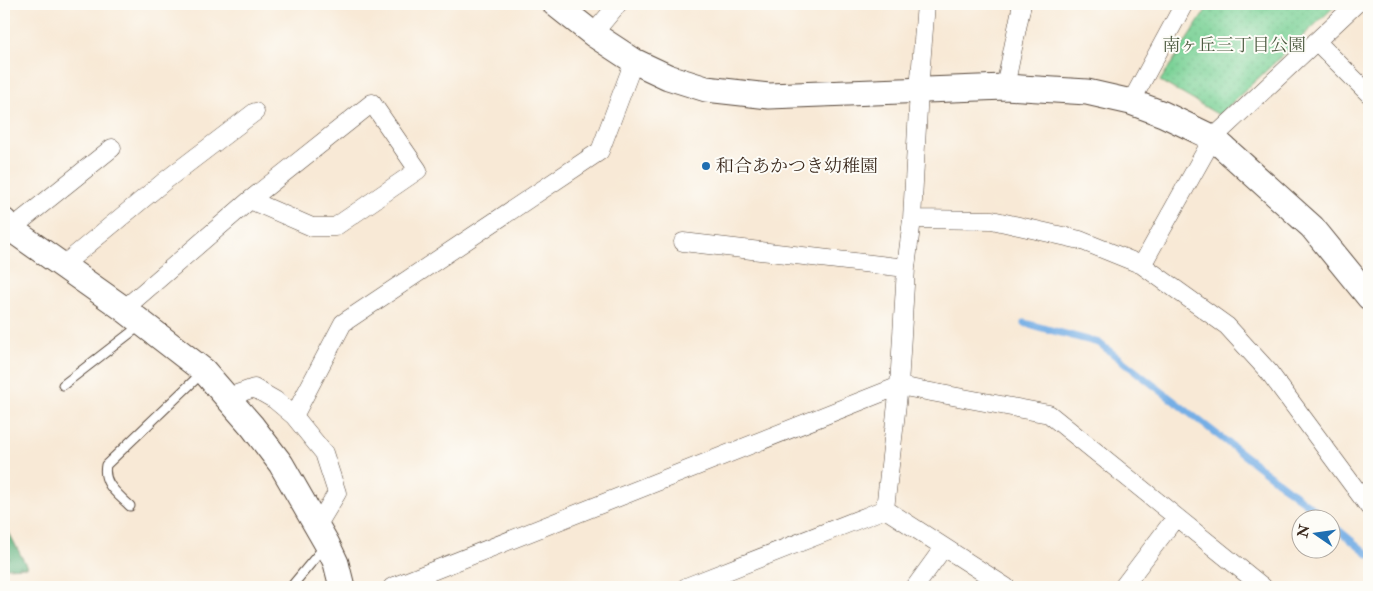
<svg xmlns="http://www.w3.org/2000/svg" width="1373" height="591" font-family="'IM FELL Double Pica','Noto Serif JP',serif">
<defs>
<pattern id="forest-firs" width="22" height="20" patternUnits="userSpaceOnUse" patternTransform="scale(1.25)"><rect width="22" height="20" fill="#64b480"/><path d="M5 1l3.5 6h-7zM16 11l3.5 6h-7z" fill="#549368"/></pattern>
<pattern id="park-dots" width="8" height="8" patternUnits="userSpaceOnUse" patternTransform="scale(1.25)"><rect width="8" height="8" fill="#7bd297"/><path d="M2 2h.1M6 6h.1" fill="none" stroke="#6bb482" stroke-width="1.8" stroke-linecap="round"/></pattern>
</defs>
<rect width="100%" height="100%" fill="#fdfcf7"/>
<filter id="ink" filterUnits="userSpaceOnUse"><feTurbulence type="fractalNoise" baseFrequency=".02" numOctaves="2"/><feDisplacementMap in="SourceGraphic" scale="10" xChannelSelector="R" yChannelSelector="G"/><feConvolveMatrix kernelMatrix="1 2 1 2 8 2 1 2 1" color-interpolation-filters="sRGB"/></filter>
<filter id="wash" filterUnits="userSpaceOnUse"><feTurbulence type="fractalNoise" baseFrequency=".0096" numOctaves="4" result="noise"/><feDisplacementMap in="SourceGraphic" scale="20" xChannelSelector="R" yChannelSelector="G"/><feGaussianBlur stdDeviation="1.12" result="paint"/><feColorMatrix in="noise" values="0 0 0 0 0 0 0 0 0 0 0 0 0 0 0 0 0 1.4 0 .05"/><feComposite in="paint" operator="in"/></filter>
<g filter="url(#wash)">
<rect width="100%" height="100%" fill="#f8e9d6"/>
<!-- forest -->
<path fill="url(#forest-firs)" stroke="#506f4f" d="M4,523L27,567L4,568Z"/>
<!-- park -->
<path fill="url(#park-dots)" stroke="#5b7e5a" d="M1210,4H1337L1219,115L1160,81Z"/>
<g fill="none" stroke-linecap="round" stroke-linejoin="round">
<!-- stream -->
<path stroke="#75aee5" stroke-width="7" d="M1024,323L1099,343L1325,518
M1330,523L1369,555"/>
</g>
</g>
<g filter="url(#ink)">
<g fill="none" stroke-linecap="round" stroke-linejoin="round">
<defs>
<path id="lane" d="M63,385L142,324
M130,506C118,494 102,484 106,465L203,372
M291,587L325,546"/>
<path id="street" d="M593,34L618,4
M1316,41L1369,94
M1005,87L1022,4
M1131,102L1184,4
M912,219L992,220L1080,240L1142,265L1227,326L1269,372L1369,507
M11,229L112,148
M683,242L906,268
M1142,265L1213,138L1356,4
M62,266L166,180L255,112
M124,309L250,200L372,103L418,170L335,227H312L250,200
M228,397L254,388L275,400L294,416L324,453L337,493L317,526
M294,416L343,323L600,151L634,61
M885,509L899,386L906,268L912,219L919,90L926,4
M885,509L1006,587
M392,587L899,386L1049,414L1263,587
M686,587L885,509
M915,587L944,547
M1123,587L1176,517"/>
<path id="secondary" d="M555,4L593,34L634,61L668,77L706,89L769,96L1005,87L1087,92L1131,102L1163,114L1213,138L1312,227L1369,297
M4,221L11,229L124,309L204,371L252,426L281,464L327,544L336,563L342,587"/>
</defs>
<!-- lane casing -->
<use href="#lane" stroke="#57473a" stroke-width="11"/>
<!-- street casing -->
<use href="#street" stroke="#57473a" stroke-width="19"/>
<!-- secondary casing -->
<use href="#secondary" stroke="#57473a" stroke-width="27"/>
<!-- lane -->
<use href="#lane" stroke="#fff" stroke-width="9"/>
<!-- street -->
<use href="#street" stroke="#fff" stroke-width="18"/>
<!-- secondary -->
<use href="#secondary" stroke="#fff" stroke-width="25"/>
</g>
</g>
<!-- markers -->
<circle fill="#1f6fb2" stroke="#fdfcf7" stroke-width="2" cx="706" cy="166" r="5"/>
<g text-anchor="middle" stroke-width="4" stroke-linejoin="round" paint-order="stroke">
<!-- park labels -->
<g font-size="18" fill="#4e5c42" stroke="#fdfcf7">
<text x="1234" y="51">南ヶ丘三丁目公園</text>
</g>
<!-- poi labels -->
<g font-size="18" fill="#3b2a1e" stroke="#fdfcf7" text-anchor="start">
<text x="716" y="172">和合あかつき幼稚園</text>
</g>
</g>
<!-- margin -->
<rect width="1373" height="591" fill="none" stroke="#fdfcf7" stroke-width="20"/>
<!-- north arrow -->
<g transform="translate(1316 534) rotate(283)"><circle r="24" fill="#fdfcf7" stroke="#afa8a0"/>
<path d="M0-4L9 19L0 12L-9 19Z" fill="#1f6fb2"/>
<text y="-8" font-size="14" font-weight="bold" text-anchor="middle" fill="#3b2a1e">N</text>
</g>
</svg>
